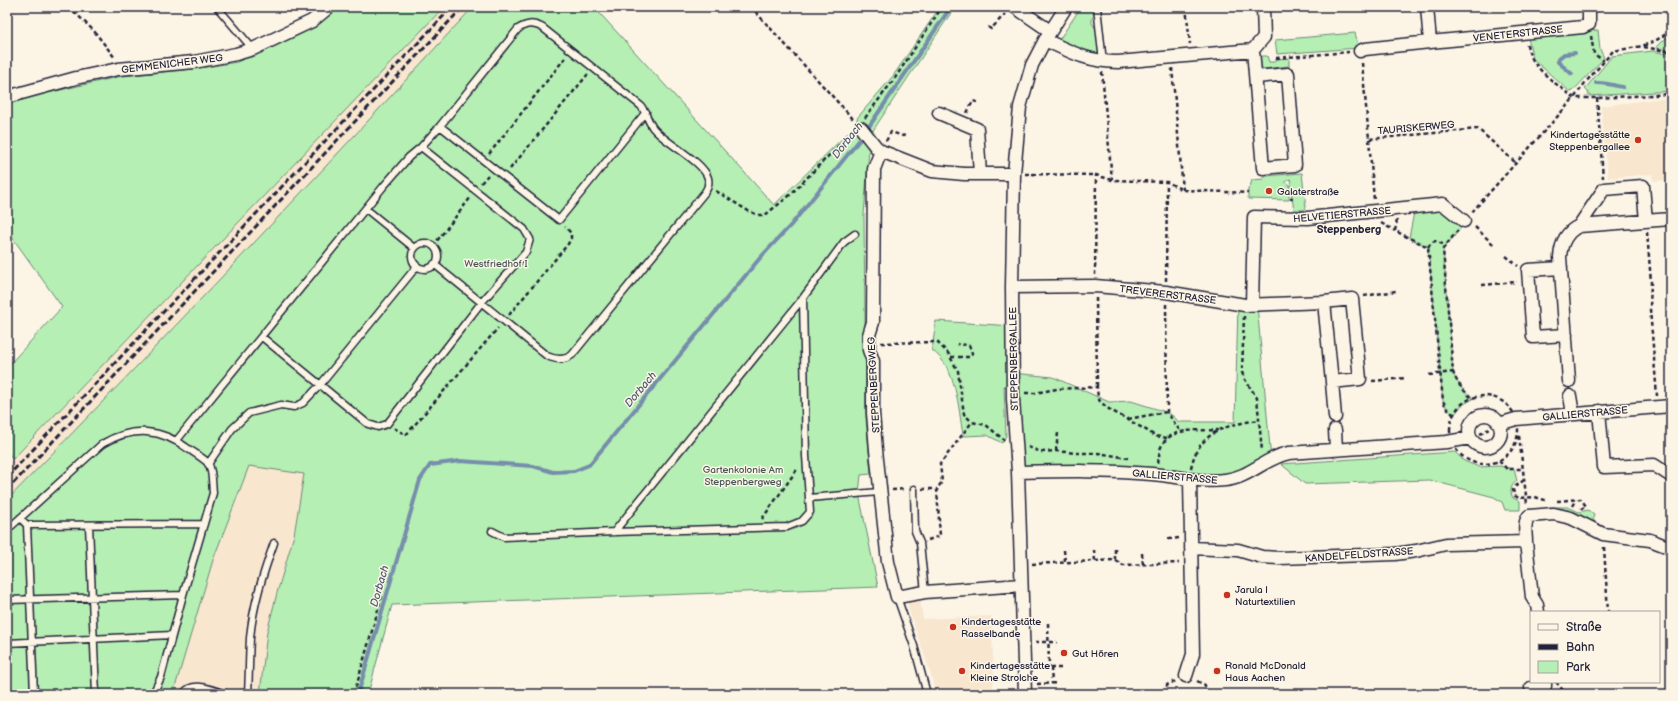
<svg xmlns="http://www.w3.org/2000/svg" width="1678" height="701" font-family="'Balsamiq Sans',sans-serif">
<rect width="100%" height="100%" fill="#fcf5e5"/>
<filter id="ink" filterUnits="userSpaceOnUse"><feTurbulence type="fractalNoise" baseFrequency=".025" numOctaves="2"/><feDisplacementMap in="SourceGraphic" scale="8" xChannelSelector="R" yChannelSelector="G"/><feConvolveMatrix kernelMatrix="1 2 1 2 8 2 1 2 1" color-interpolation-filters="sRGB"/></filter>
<g filter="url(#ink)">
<!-- built -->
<path fill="#f8e6cf" d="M444,7H473L328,165L112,393L7,500V466Z
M1671,98V180L1653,181L1652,174L1608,178L1601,106L1656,99Z
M249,466L304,474L294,535L277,593L267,632L260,694H173L213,560Z
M920,598L923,619L991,616L994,679L992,691L994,694H936L931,675L908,607V602L912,599Z"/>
<!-- green -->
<path fill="#b5efb3" stroke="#6c8877" d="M337,7H444L13,459L7,451V367L62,307L7,230V104L21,99L122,76L194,69L237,62L304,30Z
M473,7H594L774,205L853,128L858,117L893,76L940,7H955L872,132L869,149L864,215L866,418L871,474L861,475L859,494L878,587L392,605L368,694H260L267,632L277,593L294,535L304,474L249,466L213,560L173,694H7V500C165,339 320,174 473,7Z
M1081,7H1094L1095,15L1092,18V23L1096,29L1099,53L1094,54L1059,40Z
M1598,30L1600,49L1604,58L1573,91L1570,92L1533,59L1528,38Z
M1355,33L1359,48L1277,54L1275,40Z
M1671,33V50L1656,48Z
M1653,51L1671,55V91L1589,96L1588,92L1585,89L1612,56Z
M1258,56H1267L1269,62H1274L1276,59L1289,58V66L1264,69L1259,66Z
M1302,173L1306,208L1304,210H1294L1290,185L1292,181L1290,179L1286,181V183L1289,185V200L1248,199V189L1250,187L1252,180L1263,179L1266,176Z
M1443,204L1464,221L1462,227L1443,249L1453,372C1457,384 1464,391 1473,399L1462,405L1454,415L1447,409L1443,401L1428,247L1409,238L1415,207Z
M1238,304L1257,305L1271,459L1227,480L1018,472L1013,389L1004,386L1006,436L1002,443L987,435L964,436L963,435C958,406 957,369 932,350L936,321L1013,326V373L1053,377L1109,402L1131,401L1163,411L1173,416L1179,422H1235Z
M1455,452L1464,461L1479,467L1499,466L1514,469L1517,481C1511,485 1509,491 1513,498L1520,501V510H1505L1502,502L1494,497L1429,480L1305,484L1281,464Z
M1549,507H1568L1579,512L1588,510L1594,515L1593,519L1597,525L1568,510Z"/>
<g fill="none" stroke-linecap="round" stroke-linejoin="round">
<!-- stream -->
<path stroke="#768dac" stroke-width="4" d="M1572,74L1558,62V59L1564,54L1575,53
M1596,83C1607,82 1612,86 1623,87
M358,694L420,480L430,465L460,461L533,466L553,472L574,471L589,465L760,258L791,225L861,138L951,7"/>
<defs>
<path id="lane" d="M217,7L253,49
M1097,7L1103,62
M440,126L559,220L646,112
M366,209L414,248
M412 256a13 13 0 1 1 26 0a13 13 0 1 1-26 0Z
M262,337L368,424L378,427L387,424L481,303L526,252L530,239L524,229L421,147
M177,440L383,187L409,157L421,147L440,126L518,29C527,23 533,23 543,28L641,106C646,113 648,121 653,128C665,143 703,161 708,178C709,183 708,188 705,192L572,355C564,361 556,360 547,356L434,264
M208,464L232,429L249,413L281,405L294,407L303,403L321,384L417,266
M914,489L915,531L920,543L925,592
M809,498L806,456L803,298L844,242L855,234
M20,518L27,525L34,694
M27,525L204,524
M89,525L96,694
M7,530L102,444C133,426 161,428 190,450C196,454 203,458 208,463C213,470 212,485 213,493L183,595L161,677L153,694
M492,531L504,537L614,532L787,527L802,521L810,512L809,498L879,492
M614,532L803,298
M897,597L914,646L927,694
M7,600L183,595
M7,643L172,635
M183,694C193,680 212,690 226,694
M248,694C249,675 249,657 250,638C253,605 263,574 274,543"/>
<path id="street" d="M1015,7L1050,31
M1427,7L1430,42L1583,27L1589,24V7
M1045,40C1071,52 1088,62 1118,62L1253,50L1264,37L1263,7
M1253,50L1263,168L1295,165L1288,74L1256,77
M1360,51L1365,49L1430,42
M7,97L76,78L118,69L194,62L236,54L253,49L312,21L329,7
M939,113L977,129L980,174
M861,128L876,147L881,151L932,171L964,174H1014
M881,151L874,169L873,322L869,335V350L873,361V413L876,450L888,562L897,597L925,592L1021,585
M1579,226L1604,189L1643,186L1646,221
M1561,268L1528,270L1533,337L1566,335
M1012,287L1095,286L1166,292L1245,305L1324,302
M1352,299L1360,379L1332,382L1324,302Z
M1252,305L1254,217L1308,218L1443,204L1464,221
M1569,381L1560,257C1561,243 1566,232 1579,226L1671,219
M1332,382L1335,417
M1570,396L1573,414
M1599,411L1604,467L1654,465L1671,476
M1469 431a16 16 0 1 1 32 0a16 16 0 1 1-32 0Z
M1499,424L1516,419L1671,406
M1335,430L1336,449
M1018,472C1063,471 1107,470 1152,474C1176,476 1201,483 1225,480C1249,478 1266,457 1289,453L1447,442L1470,438
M1526,542C1526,533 1523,523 1529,516L1554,514L1571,518L1603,534L1650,540L1671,548
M1191,548L1238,550L1262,557L1279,558L1395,554L1416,551L1446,544L1526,542L1532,597L1537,605L1538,612
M1186,676L1193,654L1190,479
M1531,688L1545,686V682
M1025,694L1018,472L1013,399L1012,287L1014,174L1020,107L1032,65L1045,40L1066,7"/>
</defs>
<!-- lane casing -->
<use href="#lane" stroke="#22223b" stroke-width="9"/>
<!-- street casing -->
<use href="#street" stroke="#22223b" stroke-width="15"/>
<!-- path -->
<path stroke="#22223b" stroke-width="2.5" stroke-dasharray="4 3" stroke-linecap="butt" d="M69,7L94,31L115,58
M751,7L854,120
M1186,7L1190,44
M988,27L991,29L1005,14
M1591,36L1594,54L1604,61
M1527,44C1530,68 1556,83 1574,98H1597L1671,94
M1644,47L1671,52
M1276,58L1349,52
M1362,63L1369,139L1478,129L1516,163
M1172,68L1183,190
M1102,72L1112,180
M1597,98L1603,178
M967,113L973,101L977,102
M865,118L895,78L942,7
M1369,139L1374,200
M886,141L891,132L903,136L907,134
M489,154L565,58
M510,169L588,74
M1025,174L1096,175L1112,180L1167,182L1183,190L1248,193
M1669,180L1671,192
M481,183L488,175
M716,191L750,212L759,215H765L789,196L851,133
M1290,198H1293
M1472,212L1574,98L1585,83L1613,51C1641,46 1648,48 1671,30
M1397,220L1395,231L1428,247L1443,401L1447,409L1454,415
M1381,223L1395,231
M1475,227L1495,246
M1458,230L1443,249L1453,372C1457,384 1464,391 1473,399
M1647,232L1651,282L1650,309L1657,396
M433,246L471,197
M1428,247L1432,242L1435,241L1445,245
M1506,256L1518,266
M1095,275L1096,175
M1166,281L1167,182
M1482,285L1517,282
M1364,296L1396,291
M1096,298L1097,387
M1166,304L1167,412L1180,431
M509,315L568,244L571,238V233L565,227
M1244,316L1242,372L1244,378L1257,398L1262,451
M881,343L937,342L948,353L958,371L964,414L972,422
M951,357H969L972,353L969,345L957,344
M1429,375L1453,372
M1372,381L1406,378
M1025,393H1035L1057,389L1097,387L1098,399L1107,408L1146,430L1155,436L1167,438
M1450 430a34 34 0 1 1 68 0a34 34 0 1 1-68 0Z
M1128,419L1167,412
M394,428L406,435L498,328
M1480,434L1489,429
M1519,436L1527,504
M1028,447L1041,452L1056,451L1075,453H1098L1128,458
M1056,451L1058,433
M1499,461L1507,469H1522
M1158,463C1159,458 1159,452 1161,447C1171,426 1199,431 1218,430
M1191,468C1198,432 1227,424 1260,420
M1524,480L1516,486L1513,490L1515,496L1519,498L1535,497L1548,501
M922,489H937
M892,490L905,489
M1557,501L1581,499L1586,506L1581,509
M1573,506L1577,499
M762,519L798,468
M1168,539L1180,538
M928,540L940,536L937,489L942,482L940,464L972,422L986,425L1004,440
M1604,547L1608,612
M1115,549V560
M1064,550L1065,562
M1094,550L1095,561
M1142,553L1143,565
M1032,564L1115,560L1123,565L1179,563
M1048,623L1049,668
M1035,642H1057
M1036,668H1063
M1051,668L1052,684
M1197,681L1205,685V694
M1556,682L1566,694
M1037,684L1058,683
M354,694L382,596
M1168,694L1167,685L1176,681
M1668,694H1671"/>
<!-- lane -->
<use href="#lane" stroke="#fcf5e5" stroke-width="6"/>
<!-- street -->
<use href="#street" stroke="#fcf5e5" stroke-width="12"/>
<!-- rail -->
<path stroke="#22223b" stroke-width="3" stroke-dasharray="6 3" stroke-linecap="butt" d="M7,477L452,7
M7,490L463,7"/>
</g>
</g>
<!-- markers -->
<g fill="#c8321e" stroke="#fcf5e5" stroke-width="1.5">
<circle cx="1638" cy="140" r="4"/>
<circle cx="1269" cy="191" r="4"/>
<circle cx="1227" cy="595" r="4"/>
<circle cx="953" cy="627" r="4"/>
<circle cx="1064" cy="653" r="4"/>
<circle cx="962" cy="671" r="4"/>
<circle cx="1217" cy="671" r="4"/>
</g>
<g text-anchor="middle" stroke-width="3" stroke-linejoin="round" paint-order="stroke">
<!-- street labels -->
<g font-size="10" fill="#22223b" stroke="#fcf5e5">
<text transform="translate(1518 33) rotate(-6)" y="4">VENETERSTRASSE</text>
<text transform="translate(172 63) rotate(-7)" y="4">GEMMENICHER WEG</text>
<text transform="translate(1416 127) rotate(-5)" y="4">TAURISKERWEG</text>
<text transform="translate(1342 214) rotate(-5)" y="4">HELVETIERSTRASSE</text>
<text transform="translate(1168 294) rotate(7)" y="4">TREVERERSTRASSE</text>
<text transform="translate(1013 359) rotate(-91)" y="4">STEPPENBERGALLEE</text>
<text transform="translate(873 385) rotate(-93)" y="4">STEPPENBERGWEG</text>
<text transform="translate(1585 413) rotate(-5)" y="4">GALLIERSTRASSE</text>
<text transform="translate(1175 476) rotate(5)" y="4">GALLIERSTRASSE</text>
<text transform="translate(1359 554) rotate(-4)" y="4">KANDELFELDSTRASSE</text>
</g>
<!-- poi labels -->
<g font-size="10" fill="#22223b" stroke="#fcf5e5" text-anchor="start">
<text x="1630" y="138" text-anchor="end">Kindertagesstätte<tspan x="1630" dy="12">Steppenbergallee</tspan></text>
<text x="1277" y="195">Galaterstraße</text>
<text x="1235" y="593">Jarula |<tspan x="1235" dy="12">Naturtextilien</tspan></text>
<text x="961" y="625">Kindertagesstätte<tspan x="961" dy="12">Rasselbande</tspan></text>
<text x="1072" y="657">Gut Hören</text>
<text x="970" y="669">Kindertagesstätte<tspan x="970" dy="12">Kleine Strolche</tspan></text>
<text x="1225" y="669">Ronald McDonald<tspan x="1225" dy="12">Haus Aachen</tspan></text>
</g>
<!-- park labels -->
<g font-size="10" fill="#475559" stroke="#fcf5e5">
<text x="496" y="267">Westfriedhof I</text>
<text x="743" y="473">Gartenkolonie Am<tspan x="743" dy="12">Steppenbergweg</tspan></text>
</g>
<!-- water labels -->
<g font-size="11" font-style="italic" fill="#4c5874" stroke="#fcf5e5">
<text transform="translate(847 140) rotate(-52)" y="4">Dorbach</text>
<text transform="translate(640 389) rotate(-50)" y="4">Dorbach</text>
<text transform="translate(379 586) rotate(-74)" y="4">Dorbach</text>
</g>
<!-- neighbourhood labels -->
<g font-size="11" font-weight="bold" fill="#22223b" stroke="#fcf5e5">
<text x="1349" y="233">Steppenberg</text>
</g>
</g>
<!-- margin -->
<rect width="1678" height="701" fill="none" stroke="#fcf5e5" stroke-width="24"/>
<rect x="12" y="12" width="1654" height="677" fill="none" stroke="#22223b" stroke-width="1.5" filter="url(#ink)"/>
<!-- legend -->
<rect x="1530" y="611" width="130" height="72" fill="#fcf5e5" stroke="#a5a1a1"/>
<rect x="1538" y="624" width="20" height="6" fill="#fcf5e5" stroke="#a5a1a1"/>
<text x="1566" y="631" font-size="12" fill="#22223b">Straße</text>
<rect x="1538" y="644" width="20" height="6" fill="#22223b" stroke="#a5a1a1"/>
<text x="1566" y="651" font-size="12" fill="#22223b">Bahn</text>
<rect x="1538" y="661" width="20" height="12" fill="#b5efb3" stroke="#a5a1a1"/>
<text x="1566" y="671" font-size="12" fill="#22223b">Park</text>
</svg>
